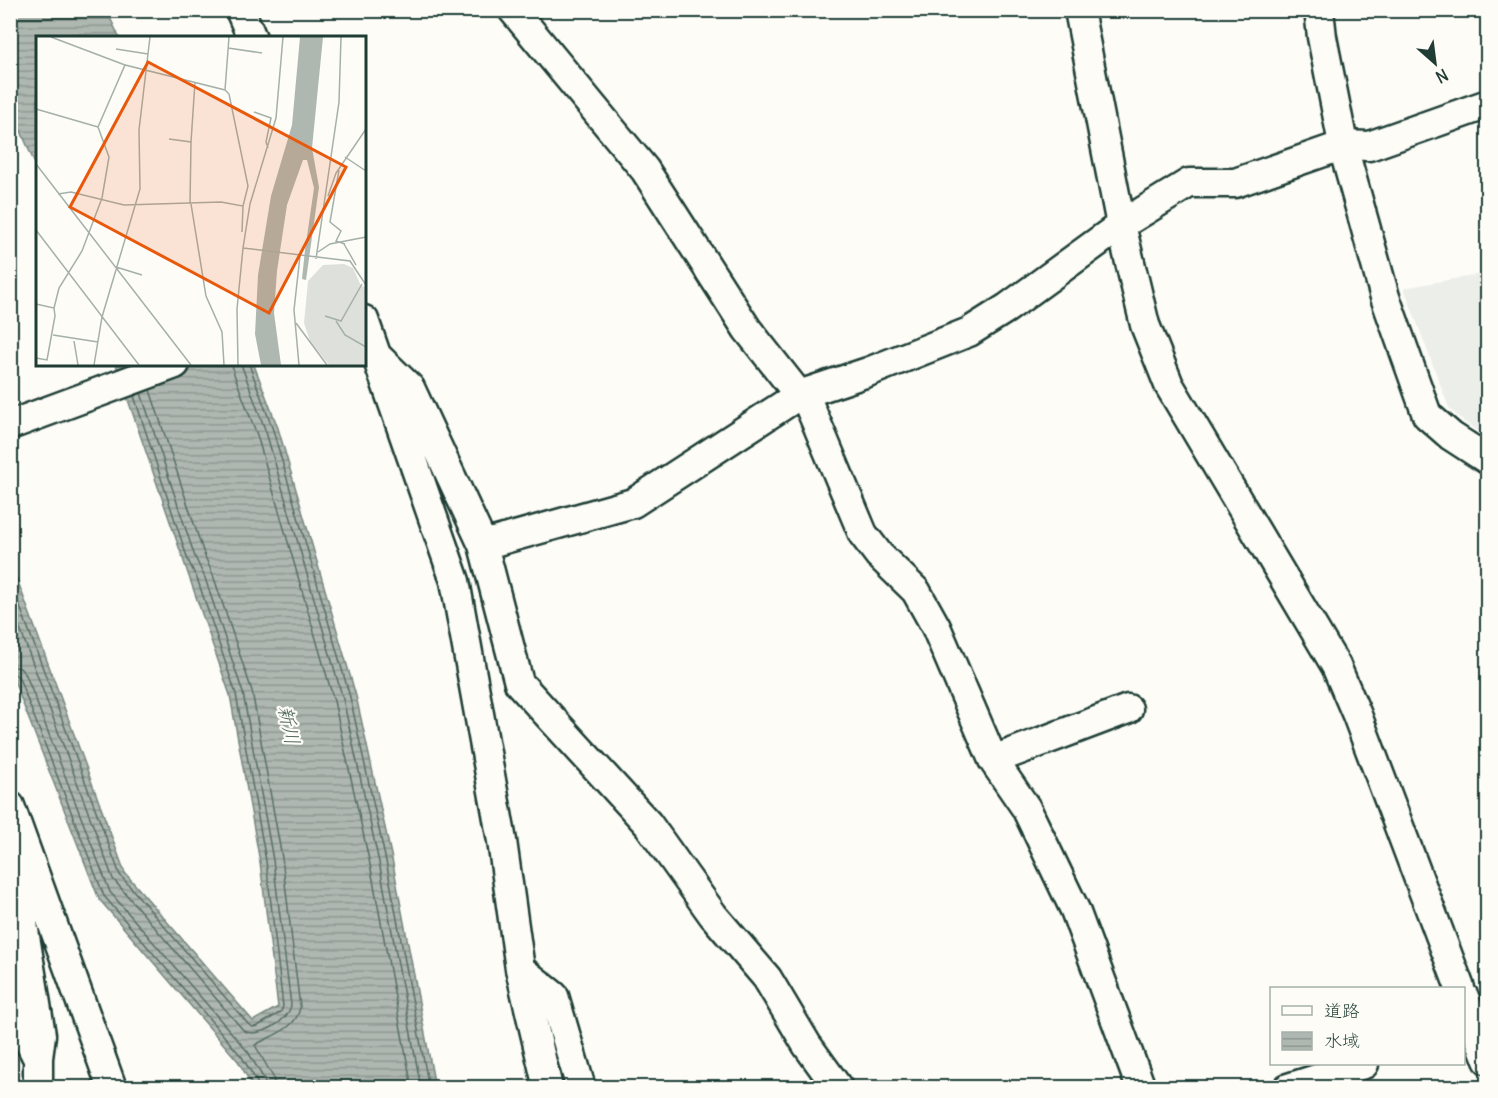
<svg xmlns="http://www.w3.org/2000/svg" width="1498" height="1098" font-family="Delius,'Klee One',sans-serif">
<defs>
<pattern id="water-rules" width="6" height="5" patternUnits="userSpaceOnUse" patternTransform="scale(1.5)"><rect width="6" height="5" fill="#aeb8b1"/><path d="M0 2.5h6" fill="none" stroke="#8d9791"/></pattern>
</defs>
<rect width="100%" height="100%" fill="#fdfcf7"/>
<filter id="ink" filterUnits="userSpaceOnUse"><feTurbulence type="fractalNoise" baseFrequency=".0167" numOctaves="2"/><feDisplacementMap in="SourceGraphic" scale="12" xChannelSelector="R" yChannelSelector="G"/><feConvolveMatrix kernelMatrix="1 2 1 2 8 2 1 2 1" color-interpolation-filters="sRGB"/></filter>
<g filter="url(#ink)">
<!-- built -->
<path fill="#eceee9" d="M1487,273H1488L1487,437L1464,422L1449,408L1404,288Z"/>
<!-- water -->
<path fill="url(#water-rules)" stroke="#75877f" stroke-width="1.5" d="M10,11H107L119,37L38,38L37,169L11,107Z
M116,365H254L278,428L356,696L393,864L435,1087H253L238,1061L99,899L11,673L10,560L125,873L253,1021L278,1007L260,862L230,695Z"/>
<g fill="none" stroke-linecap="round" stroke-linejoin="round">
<!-- shore -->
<path stroke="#586e66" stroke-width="1.5" d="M232,364L234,374L257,435L334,701L371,869L412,1088
M241,364L266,432L343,699L380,867L421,1088
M249,364L273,430L350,697L387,866L429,1088
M150,390L204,554L213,575L252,691L282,858L300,1007C297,1029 272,1035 255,1045L273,1077L275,1088
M10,580L120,875L249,1025L253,1027L258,1026L281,1012L283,1006L266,861L236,694L198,581L188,560L134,396
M10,602L113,879L244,1031C259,1039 289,1021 291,1005L273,860L243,693L205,578L195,557L141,393
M10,666L20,668L26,675L110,892L248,1052L264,1079L266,1088
M10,674H15L19,678L104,896L242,1057L257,1082L258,1088"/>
<defs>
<path id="street" d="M240,10L252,38
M513,10L645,170L747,329L799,395
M1079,10L1121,225L1145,325L1169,385L1336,666L1357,715L1460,988
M1319,10L1322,37L1345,154L1385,297L1427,415L1451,436L1488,460
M364,320L455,581L502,841L520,969L548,1088
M378,357L410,388L483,545L633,503L799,395L868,372L969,332L1007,308L1121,225L1189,183H1235L1344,145L1369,146L1488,104
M804,393L863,534L879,555L916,591L936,627L993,760L1128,709
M10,425L175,364
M483,545L519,683L648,824L713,915L767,978L807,1045L838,1088
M993,760L1026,808L1075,910L1141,1088
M10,806L112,1088
M14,845L18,893L41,1035L38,1058V1088
M520,969L554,996L581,1088
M1464,997L1488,1060
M10,999L20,1023L37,1057
M1288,1088L1364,1064"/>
</defs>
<!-- street casing -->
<use href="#street" stroke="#1f3d34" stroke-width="33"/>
<!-- street -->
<use href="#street" stroke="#fdfcf7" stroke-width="28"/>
</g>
</g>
<g text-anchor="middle" stroke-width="4.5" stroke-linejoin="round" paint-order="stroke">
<!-- water labels -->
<g font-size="20" font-style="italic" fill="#435c53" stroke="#fdfcf7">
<text transform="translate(289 725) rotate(78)" y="7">新川</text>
</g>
</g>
<!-- overview -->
<g transform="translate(36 36)">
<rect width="330" height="330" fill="#fdfcf7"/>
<path d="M308,228L317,232L325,250L330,251V329H293L274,305L268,287L272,245L287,229Z" fill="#dde0db"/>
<path d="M264,1H287L276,112L283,151L270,244L266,243L269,214L278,152L271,124H267L251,169L241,235L238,277L245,329H225L219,298L222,239L235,160L256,89Z" fill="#aeb8b1"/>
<path fill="none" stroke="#a4b0a9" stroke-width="1.5" d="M15,1L89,29M192,12L226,17M80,13L112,18M189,54L193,1M0,73L62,91M218,76L235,82L230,106L232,112M133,103L155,106L154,168M155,106L159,46M309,121L330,135M0,128L155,329M303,134L294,186L305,195L300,205L309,208M22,158L35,156L88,169L185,166L207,170L206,196M292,160L300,137L330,93M155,168L170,260L186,296L188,329M0,194L103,329M308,208L320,229M207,212L314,225L330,249M282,216L294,208L330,201M280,223L303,66L305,1M80,231L106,239M0,268L18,272L19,280L11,324L0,322M18,272L23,252L46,215L66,162L73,121L62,91L89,29L189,54L193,58L212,150L207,170M289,280L305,285L326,248M300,285L309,299L330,311M260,287L291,329M17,299L62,306M38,305L42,329M58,329L66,281L104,153L103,94L114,1M202,329L201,273L207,212L214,168L240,82L247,1M263,329L258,274L264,220"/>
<path fill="#e8590c" fill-opacity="0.15" stroke="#e8590c" stroke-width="3" d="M112,26L310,131L233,277L34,171Z"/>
<rect width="330" height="330" fill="none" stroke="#1f3d34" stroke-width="3"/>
</g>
<!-- margin -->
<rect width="1498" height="1098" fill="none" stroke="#fdfcf7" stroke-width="36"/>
<rect x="18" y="18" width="1462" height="1062" fill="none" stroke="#1f3d34" stroke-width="2" filter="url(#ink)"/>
<!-- legend -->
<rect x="1270" y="987" width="195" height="78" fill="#fdfcf7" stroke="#a4b0a9" stroke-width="1.5"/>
<rect x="1282" y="1006" width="30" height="9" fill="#fdfcf7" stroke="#a4b0a9" stroke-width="1.5"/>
<text x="1324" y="1017" font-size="18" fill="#1f3d34">道路</text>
<rect x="1282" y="1032" width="30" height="18" fill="url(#water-rules)" stroke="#a4b0a9" stroke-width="1.5"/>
<text x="1324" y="1047" font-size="18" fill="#1f3d34">水域</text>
<!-- north arrow -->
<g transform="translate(1435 63) rotate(152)" stroke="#fdfcf7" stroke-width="4.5" paint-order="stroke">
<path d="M0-4.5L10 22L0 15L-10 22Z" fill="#1f3d34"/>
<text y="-9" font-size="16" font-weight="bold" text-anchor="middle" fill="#1f3d34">N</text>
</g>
</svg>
